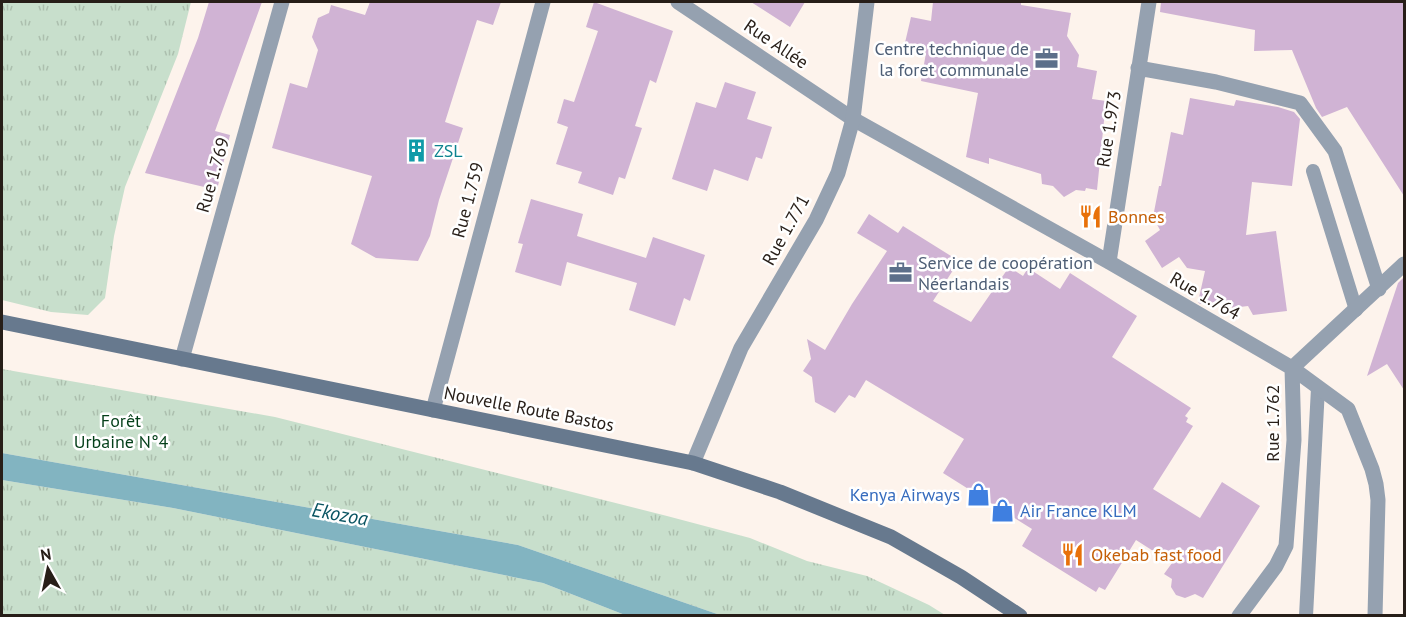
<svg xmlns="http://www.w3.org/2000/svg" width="1406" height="617" font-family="'PT Sans',sans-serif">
<defs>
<pattern id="grass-tufts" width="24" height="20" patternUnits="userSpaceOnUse" patternTransform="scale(1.5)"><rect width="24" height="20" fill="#c8dfcc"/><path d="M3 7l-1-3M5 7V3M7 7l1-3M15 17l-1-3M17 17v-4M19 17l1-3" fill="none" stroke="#acbfae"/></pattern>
</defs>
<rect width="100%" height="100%" fill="#fdf3ec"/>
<!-- grass -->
<path fill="url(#grass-tufts)" d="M2,2H191L178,54L125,187L114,236L105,298L88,315L51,312L2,300Z
M2,369L275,417L667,516L750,538L807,561L867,576L929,605L945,615H720L518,545L2,453Z
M2,480L173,508L543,583L625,615H2Z"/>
<!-- water -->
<path fill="#82b4c1" d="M2,453L518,545L720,615H625L543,583L173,508L2,480Z"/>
<!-- building -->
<path fill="#d0b3d4" d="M209,2H262L215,131L230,135L217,190L145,173L198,38Z
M370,2H501L493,25L477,20L445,122L463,128L439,200L430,236L418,261L376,258L351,244L372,176L272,148L290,83L307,88L318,50L312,37L318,18L329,13L331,5L365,15Z
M594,2L673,31L656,83L650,80L635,126L642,128L625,179L619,177L613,195L578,183L582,172L556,164L568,127L557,123L564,99L574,102L598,31L586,27Z
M751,2H805L790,27Z
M933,2H1021V5L1071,13L1067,36L1079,55L1077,67L1097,71L1092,99L1106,101L1097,190L1086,188L1085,191L1076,190L1064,197L1053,186L1042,184L1041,174L989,158V164L966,157L978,93L921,81L926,53L904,47L911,17L931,21Z
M1161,2H1404V196L1347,107L1322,117L1316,108L1292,50L1254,51L1255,30L1160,12Z
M725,82L756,92L747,119L772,127L762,159L756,157L748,181L714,169L707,191L672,179L696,102L716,108Z
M1190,98L1234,106L1236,100L1278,107L1294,112L1300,119L1292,186L1252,182L1246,235L1276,231L1287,311L1253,315L1248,306L1232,308V300L1200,304L1198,302L1205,271L1187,268L1179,257L1162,268L1145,241L1160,230L1153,217L1159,186H1161L1171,132L1183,135Z
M531,199L583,214L577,236L646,258L653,237L705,255L690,301L684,298L675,326L629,310L637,283L567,262L561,286L515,272L523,244L518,243Z
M869,214L898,233L903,226L959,261L933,301L971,322L1009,267L1023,276L1028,268L1060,289L1070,273L1137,316L1112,357L1191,408L1185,416L1188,418L1186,422L1193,426L1153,489L1200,518L1222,482L1260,506L1203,598L1195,594L1185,598L1176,595L1171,587L1172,579L1164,574L1172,563L1136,540L1105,590L1099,587L1096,592L1022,546L1032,529L943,473L964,439L866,380L855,398L849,395L835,413L815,402L812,377L803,371L811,359L807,339L825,350L852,304L887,251L857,233Z
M1404,277V390L1387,364L1367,376L1398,283Z"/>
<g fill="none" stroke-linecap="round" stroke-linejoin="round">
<!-- service -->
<path stroke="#95a1b0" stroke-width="14" d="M1313,171L1356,310
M1306,616L1318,388"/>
<!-- minor -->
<path stroke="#95a1b0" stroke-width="15" d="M678,2L853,119L1109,262L1292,368L1348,409L1372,469L1376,484L1378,500L1375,616
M1138,68L1216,82L1300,103L1335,151L1379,289
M1109,262L1149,2
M182,359L282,2
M433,410L543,2
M1239,616L1276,566L1286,546L1294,440L1292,368L1404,264"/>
<!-- tertiary -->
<path stroke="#95a1b0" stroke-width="15" d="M693,463L741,348L816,220L838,173L853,119L867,2"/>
<!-- secondary -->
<path stroke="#67798e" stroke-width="15" d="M2,322L693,463L780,492L891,537L961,577L1020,616"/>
</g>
<!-- icons -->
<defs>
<symbol id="office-bare" viewBox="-9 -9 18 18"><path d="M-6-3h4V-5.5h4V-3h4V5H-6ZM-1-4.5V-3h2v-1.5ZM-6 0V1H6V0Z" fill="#5c6f8a" stroke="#fff" stroke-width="2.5" paint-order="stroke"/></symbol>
<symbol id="building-bare" viewBox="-9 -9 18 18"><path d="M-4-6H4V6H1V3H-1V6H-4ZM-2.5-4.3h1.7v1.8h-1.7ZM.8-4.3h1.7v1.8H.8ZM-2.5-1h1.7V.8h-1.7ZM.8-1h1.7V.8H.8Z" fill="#0f9aa8" stroke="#fff" stroke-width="2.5" paint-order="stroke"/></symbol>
<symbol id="restaurant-bare" viewBox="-9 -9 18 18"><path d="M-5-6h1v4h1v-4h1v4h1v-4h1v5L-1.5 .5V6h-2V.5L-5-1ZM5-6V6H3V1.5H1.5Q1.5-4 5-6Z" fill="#e8710a" stroke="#fff" stroke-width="2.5" paint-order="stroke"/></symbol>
<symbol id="shop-bare" viewBox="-9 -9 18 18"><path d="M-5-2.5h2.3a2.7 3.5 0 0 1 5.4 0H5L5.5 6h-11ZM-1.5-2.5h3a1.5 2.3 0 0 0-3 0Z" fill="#3f7fe0" stroke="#fff" stroke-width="2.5" paint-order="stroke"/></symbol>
</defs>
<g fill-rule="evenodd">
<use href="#office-bare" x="1030" y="42" width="33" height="33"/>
<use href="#building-bare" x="400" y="134" width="33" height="33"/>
<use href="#restaurant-bare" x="1074" y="200" width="33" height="33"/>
<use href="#office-bare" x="884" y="256" width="33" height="33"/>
<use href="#shop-bare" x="962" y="478" width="33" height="33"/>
<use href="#shop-bare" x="986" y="494" width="33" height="33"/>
<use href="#restaurant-bare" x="1056" y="538" width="33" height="33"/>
</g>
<g text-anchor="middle" stroke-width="5" stroke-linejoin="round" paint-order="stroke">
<!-- street labels -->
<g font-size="18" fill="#271e18" stroke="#fff">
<text transform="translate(776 44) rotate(34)" y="6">Rue Allée</text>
<text transform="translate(1109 129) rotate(-81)" y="6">Rue 1.973</text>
<text transform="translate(213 175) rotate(-74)" y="6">Rue 1.769</text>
<text transform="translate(468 200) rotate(-75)" y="6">Rue 1.759</text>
<text transform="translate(786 230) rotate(-61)" y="6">Rue 1.771</text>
<text transform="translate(1205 296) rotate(30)" y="6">Rue 1.764</text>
<text transform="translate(529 409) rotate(11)" y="6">Nouvelle Route Bastos</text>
<text transform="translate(1273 423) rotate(-90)" y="6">Rue 1.762</text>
</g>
<!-- service labels -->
<g font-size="18" fill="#4e5e75" stroke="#fff" text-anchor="end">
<text x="1029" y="55">Centre technique de<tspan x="1029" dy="21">la foret communale</tspan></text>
<text x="918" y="269" text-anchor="start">Service de coopération<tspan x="918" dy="21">Néerlandais</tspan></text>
</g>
<!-- culture labels -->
<g font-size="18" fill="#0d838f" stroke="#fff" text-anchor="start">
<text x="434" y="157">ZSL</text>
</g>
<!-- food labels -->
<g font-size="18" fill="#c56008" stroke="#fff" text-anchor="start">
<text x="1108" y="223">Bonnes</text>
<text x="1091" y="561">Okebab fast food</text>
</g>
<!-- park labels -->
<g font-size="18" fill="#043f19" stroke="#fff">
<text x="121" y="427">Forêt<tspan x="121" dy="21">Urbaine N°4</tspan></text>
</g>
<!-- shop labels -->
<g font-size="18" fill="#366cbe" stroke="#fff" text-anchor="end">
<text x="960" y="501">Kenya Airways</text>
<text x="1020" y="517" text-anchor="start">Air France KLM</text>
</g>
<!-- water labels -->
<g font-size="20" font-style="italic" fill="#0a5462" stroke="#fff">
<text transform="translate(340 514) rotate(10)" y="7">Ekozoa</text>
</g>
</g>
<!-- border -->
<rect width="1406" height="617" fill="none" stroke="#271e18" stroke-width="6"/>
<!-- north arrow -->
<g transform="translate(48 569) rotate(351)" stroke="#ffffff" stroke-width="4.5" paint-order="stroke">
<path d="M0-4.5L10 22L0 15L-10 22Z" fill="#271e18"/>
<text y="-9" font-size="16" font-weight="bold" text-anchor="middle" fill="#271e18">N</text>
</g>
</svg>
